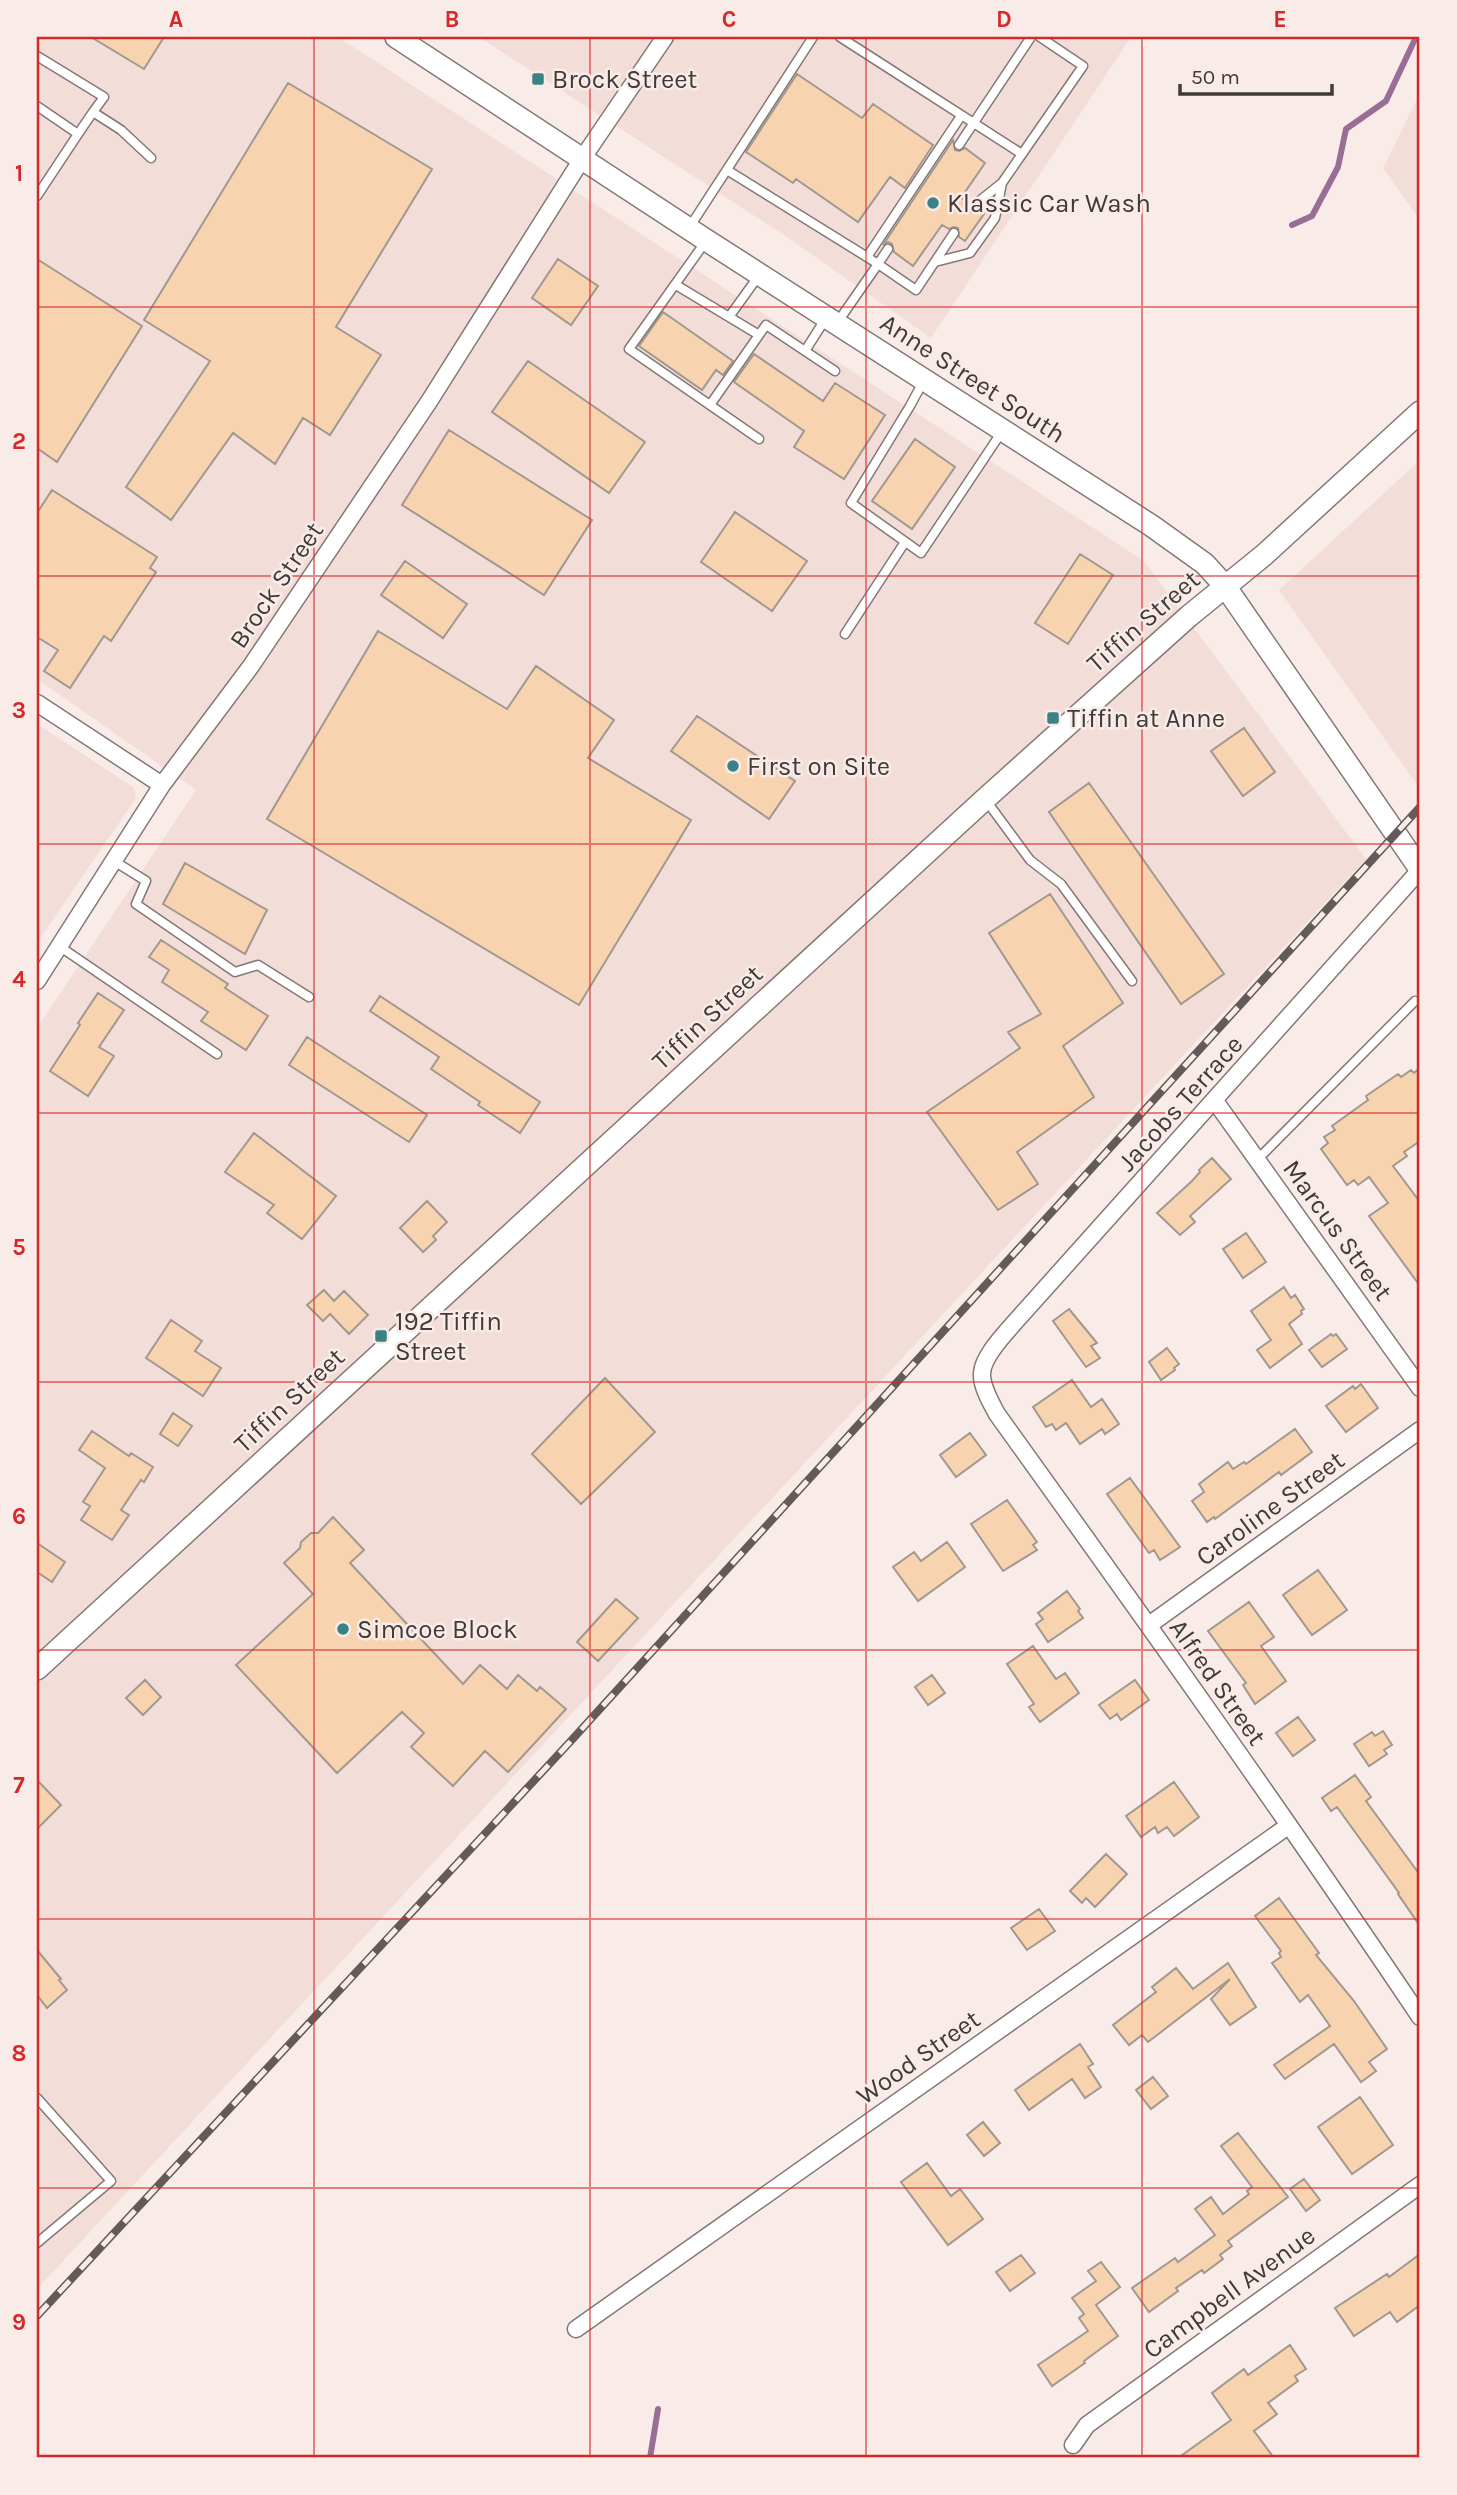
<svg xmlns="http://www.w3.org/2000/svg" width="1457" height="2495" viewBox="0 0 1457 2495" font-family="Karla,sans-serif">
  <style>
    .built { fill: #f3ddd8 }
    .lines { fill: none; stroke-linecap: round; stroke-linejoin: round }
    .stream { stroke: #996e96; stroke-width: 6 }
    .building { fill: #f8d3af; stroke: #a19890; stroke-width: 2 }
    .service-casing { stroke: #847876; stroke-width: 11 }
    .minor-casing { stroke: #847876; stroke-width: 19 }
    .tertiary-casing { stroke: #847876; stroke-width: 24 }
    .service { stroke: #fff; stroke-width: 8 }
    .minor { stroke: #fff; stroke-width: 16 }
    .tertiary { stroke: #fff; stroke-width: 21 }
    .rail-casing { stroke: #625b59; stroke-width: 8 }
    .rail { stroke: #f9ebe8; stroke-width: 5; stroke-dasharray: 16; stroke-linecap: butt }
    .grid { fill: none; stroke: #d62828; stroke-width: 2; stroke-opacity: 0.55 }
    .poi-dot { fill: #3a8283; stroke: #f9ebe8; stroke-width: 2.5 }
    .labels { text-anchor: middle; stroke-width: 5; stroke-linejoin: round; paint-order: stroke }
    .poi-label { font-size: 26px; fill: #403b39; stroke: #f9ebe8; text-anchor: start }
    .street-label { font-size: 26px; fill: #403b39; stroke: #f9ebe8 }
    .neatline { fill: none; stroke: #d62828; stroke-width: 2.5 }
    .grid-label { font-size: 23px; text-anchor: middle; font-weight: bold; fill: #d62828 }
  </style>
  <rect width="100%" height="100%" fill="#f9ebe8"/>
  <!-- built -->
  <path class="built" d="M37,37h301l806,524 222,298 -1329,1430v-1261l159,-238 -159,-111z
    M479,37h652l-200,301 -147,-103z
    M1420,93v127l-37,-52z
    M1420,460v329l-141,-199z
    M37,724l96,63 3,8 -2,6 -97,142z"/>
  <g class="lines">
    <!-- stream -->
    <path class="stream" d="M1292,225l20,-9 26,-49 8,-38 40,-28 30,-64
      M650,2458l8,-49"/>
  </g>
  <!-- building -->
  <path class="building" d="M91,37h73l-20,32z
    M797,74l65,44 11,-14 60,41 -28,43 -15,-11 -32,45 -62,-43 -3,4 -47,-31z
    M288,83l144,86 -96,158 45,28 -51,80 -27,-17 -28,46 -42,-31 -62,87 -45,-33 84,-126 -66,-41z
    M953,140l2,10 4,1 6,-3 20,15 -24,35 7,5 -1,5 3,4 8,-2 6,4 -19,27 -6,-4 -1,-9 -4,-1 -5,2 -7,-4 -29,41 -19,-14 -2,-8 -4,-2 -5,3z
    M37,259l105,67 -85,136 -20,-14z
    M558,259l40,27 -27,39 -39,-27z
    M663,312l70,49 -10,14 -7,-5 -14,20 -63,-44z
    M754,354l69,47 12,-18 50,32 -41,64 -50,-32 10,-16 -70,-49z
    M528,361l117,81 -36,51 -117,-81z
    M449,430l143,90 -48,75 -142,-90z
    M915,439l40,28 -43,62 -40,-28z
    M52,490l105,67 -7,11 6,4 -45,69 -7,-5 -34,52 -26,-17 14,-21 -21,-13v-124z
    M735,512l72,49 -35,50 -71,-49z
    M1080,554l33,21 -45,69 -33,-21z
    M405,561l62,43 -24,34 -62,-43z
    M378,631l129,78 29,-43 78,54 -26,38 103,62 -112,185 -312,-186z
    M697,716l98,65 -26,38 -98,-68z
    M1244,728l31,44 -32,24 -32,-45z
    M1089,783l135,191 -43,30 -132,-192z
    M185,863l82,47 -22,44 -82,-50z
    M1050,894l73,109 -60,43 31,51 -77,55 21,32 -40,26 -71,-98 93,-64 -12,-16 33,-18 -52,-81z
    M161,940l67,44 -3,4 43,28 -22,34 -45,-29 7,-9 -46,-30 7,-12 -20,-13z
    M98,993l26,17 -25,37 15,9 -26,40 -38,-25 30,-46 -2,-2z
    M380,996l160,106 -20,31 -42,-28 2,-3 -49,-33 8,-12 -69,-46z
    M307,1037l120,78 -18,27 -120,-77z
    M1420,1068v73l-16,11 3,4 -14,10 27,36v84l-51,-70 19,-13 -19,-26 -11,8 -4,-5 -7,5 -26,-36 7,-6 -4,-6 11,-7 -3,-4 36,-26 -2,-4 32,-22 3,3 10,-7 3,3z
    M254,1133l82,63 -34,43 -35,-26 7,-8 -49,-33z
    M1212,1158l19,21 -41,37 5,6 -15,13 -23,-22 35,-32 8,-9 -1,-2z
    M427,1201l20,21 -14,14 3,4 -13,12 -23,-24z
    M1246,1233l20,29 -23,16 -20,-29z
    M1284,1287l7,11 4,-3 9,14 -3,2 1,3 -13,10 13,20 -32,24 -13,-18 14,-10 -20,-29z
    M324,1290l10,11 10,-10 24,24 -19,19 -19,-20 -7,7 -16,-16z
    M1069,1309l28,34 -6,3 9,12 -14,9 -33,-46z
    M171,1320l31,21 -7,10 26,17 -18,28 -57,-38z
    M1331,1334l2,2 3,-2 11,15 -25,18 -13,-17z
    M1167,1348l12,16 -5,4 1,2 -14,10 -12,-18z
    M605,1378l50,54 -74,72 -49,-50z
    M1072,1380l19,27 11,-8 17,25 -14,10 -3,-5 -22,15 -14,-21 -10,7 -4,-6 -6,3 -13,-20z
    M1361,1384l17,24 -32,24 -20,-26 27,-20 2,3z
    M173,1413l19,13 -14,20 -18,-12z
    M1295,1429l17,23 -31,23 -2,-3 -64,47 -1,-2 -7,5 -15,-21 12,-9 -5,-8 29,-22 5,7 11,-7 2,2z
    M92,1431l37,25 2,-3 22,14 -9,15 -3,-2 -20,30 8,5 -17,25 -31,-20 9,-14 -7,-4 22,-34 -26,-18z
    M970,1433l16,22 -30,22 -16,-22z
    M1130,1478l50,69 -20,13 -6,-10 -5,3 -42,-59z
    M1007,1500l30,42 -4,3 4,5 -34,21 -32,-47z
    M333,1517l31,33 -14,13 113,121 17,-19 27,24 11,-14 19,16 3,-4 26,22 -58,63 -23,-21 -32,35 -42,-39 13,-14 -22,-21 -65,61 -101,-108 77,-71 -29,-31 16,-15 1,-6 10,-9h7z
    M947,1542l18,25 -47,34 -25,-34 21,-15 7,9z
    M37,1543l28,19 -13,20 -15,-10z
    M1318,1570l29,40 -35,25 -29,-40z
    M1067,1591l13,18 -2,2 5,7 -35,24 -12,-18 7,-5 -5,-6z
    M616,1599l22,19 -40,43 -21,-19z
    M1249,1602l25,35 -13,9 25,35 -31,23 -12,-19 3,-2 -38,-52z
    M1033,1646l23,33 9,-6 14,20 -39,29 -11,-15 5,-3 -27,-40z
    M932,1675l13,18 -17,12 -13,-18z
    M145,1680l16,17 -18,18 -17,-17z
    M1135,1680l14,20 -28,20 -4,-6 -7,5 -11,-14z
    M1298,1717l17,23 -22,16 -17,-23z
    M1383,1731l9,14 -8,5 3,4 -18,12 -15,-22 18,-12 3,4z
    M1355,1775l16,22 -5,4 54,74v51l-22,-32 1,-1 -62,-86 -6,4 -9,-13z
    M37,1780l24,25 -24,24z
    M1174,1782l25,35 -25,19 -7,-9 -9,6 -3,-6 -14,10 -15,-21z
    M1106,1854l21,20 -32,33 -9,-9 -4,5 -12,-12z
    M1279,1898l40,55 -3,2 38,46 33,48 -18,13 7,9 -15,11 -27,-38 -49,35 -11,-14 56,-39 -22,-31 -8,7 -28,-39 9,-6 -2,-4 2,-2 -26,-35z
    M1039,1909l16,22 -28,19 -16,-22z
    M37,1950l24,29 -2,1 8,10 -20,18 -10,-13z
    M1228,1963l28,44 -26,18 -19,-26 19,-20 -82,63 -6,-7 -13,10 -16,-20 43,-33 -4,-5 24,-19 17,21z
    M1080,2044l13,20 -5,3 13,20 -16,11 -13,-19 -43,31 -14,-20z
    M1153,2077l15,19 -17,13 -15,-19z
    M1360,2097l33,48 -41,29 -34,-47z
    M983,2122l17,21 -16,13 -17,-21z
    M1238,2133l50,64 -60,44 4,5 -12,9 3,4 -19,14 -2,-3 -26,18 2,3 -29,21 -17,-24 43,-30 3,4 37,-27 -20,-26 16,-12 12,17 26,-20 -2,-3 5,-4 -31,-41z
    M927,2163l24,33 9,-7 23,30 -35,26 -47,-63z
    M1304,2179l16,21 -14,11 -16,-22z
    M1420,2254v51l-23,17 -7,-10 -36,24 -19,-28 52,-34 2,3z
    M1021,2255l14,18 -25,18 -14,-19z
    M1101,2262l19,25 -24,18 22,31 -34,25 1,2 -33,23 -14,-21 50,-34 -9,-13 5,-4 -12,-16 24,-17 -8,-10z
    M1290,2345l16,24 -11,7 3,5 -30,22 9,11 -23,17 20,27h-96l53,-38 -19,-27 32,-24 4,6z"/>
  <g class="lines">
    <!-- service casing -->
    <g class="service-casing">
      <path id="service" d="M840,37l182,117
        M37,56l67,41 -11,15 28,18 30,28
        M37,106l41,28 15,-22
        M959,145l72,-108
        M727,170l140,87
        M37,196l41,-62
        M973,206l29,-23 81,-117 -43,-29
        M689,228l124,-191
        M706,241l-77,108 130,90
        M888,249l-10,15 38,26 38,-57
        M935,262l35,-9 25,-35 7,-35
        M676,285l83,50
        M729,317l31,-43
        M837,323l41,-59 -11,-7 94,-141
        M805,351l21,-33
        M923,382l-13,24 -59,97 70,50 82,-123
        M710,405l56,-80 69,46
        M845,634l60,-92
        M985,799l45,61 31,24 71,97
        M114,861l32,20 -10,23 99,68 23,-7 51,32
        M59,946l158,108
        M1257,1160l158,-159
        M37,2098l74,83 -74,62"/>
    </g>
    <!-- minor casing -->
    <g class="minor-casing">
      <path id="minor" d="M37,703l125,82
        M1420,870l-405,452c-10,12 -32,34 -33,51 -1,13 9,30 15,41 143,199 286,399 423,603
        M37,981l125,-196 89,-119 179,-266 152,-241 83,-122
        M1215,1101l205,287
        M1149,1625l271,-195
        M576,2329l712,-503
        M1073,2445l14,-20 333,-240"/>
    </g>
    <!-- tertiary casing -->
    <g class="tertiary-casing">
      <path id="tertiary" d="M396,37l310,203 446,286 53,38 20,22 195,283
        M37,1669l948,-870 204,-183 75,-61 156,-143"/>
    </g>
    <!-- service -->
    <use href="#service" class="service"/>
    <!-- minor -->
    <use href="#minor" class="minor"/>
    <!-- tertiary -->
    <use href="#tertiary" class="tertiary"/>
    <!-- rail casing -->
    <g class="rail-casing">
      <path id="rail" d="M37,2316l532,-573 851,-936"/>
    </g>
    <!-- rail -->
    <use href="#rail" class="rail"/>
  </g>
  <!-- grid -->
  <path class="grid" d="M314,37v2421M590,37v2421M866,37v2421M1142,37v2421M37,307h1383M37,576h1383M37,844h1383M37,1113h1383M37,1382h1383M37,1650h1383M37,1919h1383M37,2188h1383"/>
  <!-- markers -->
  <g class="poi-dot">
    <rect x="531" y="72" width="14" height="14" rx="3.5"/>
    <circle cx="933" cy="203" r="7"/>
    <rect x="1046" y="711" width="14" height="14" rx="3.5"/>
    <circle cx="733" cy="766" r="7"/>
    <rect x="374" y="1329" width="14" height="14" rx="3.5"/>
    <circle cx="343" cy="1629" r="7"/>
  </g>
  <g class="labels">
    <!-- poi labels -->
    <g class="poi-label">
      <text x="552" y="88">Brock Street</text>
      <text x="947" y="212">Klassic Car Wash</text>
      <text x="1067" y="727">Tiffin at Anne</text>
      <text x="747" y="775">First on Site</text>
      <text x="395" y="1330">192 Tiffin<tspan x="395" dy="30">Street</tspan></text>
      <text x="357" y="1638">Simcoe Block</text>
    </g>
    <!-- street labels -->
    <g class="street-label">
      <text transform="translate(973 378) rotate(33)" y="9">Anne Street South</text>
      <text transform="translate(276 585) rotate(-56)" y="9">Brock Street</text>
      <text transform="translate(1143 621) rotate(-41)" y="9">Tiffin Street</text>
      <text transform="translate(707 1017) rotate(-43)" y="9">Tiffin Street</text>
      <text transform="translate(1180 1103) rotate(-48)" y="9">Jacobs Terrace</text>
      <text transform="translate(1338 1230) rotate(54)" y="9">Marcus Street</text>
      <text transform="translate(289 1400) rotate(-43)" y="9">Tiffin Street</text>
      <text transform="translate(1270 1508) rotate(-36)" y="9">Caroline Street</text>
      <text transform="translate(1218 1682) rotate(55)" y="9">Alfred Street</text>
      <text transform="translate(918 2057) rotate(-35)" y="9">Wood Street</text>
      <text transform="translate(1229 2292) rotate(-36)" y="9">Campbell Avenue</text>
    </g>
  </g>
  <!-- border -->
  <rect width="1457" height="2495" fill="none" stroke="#f9ebe8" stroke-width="77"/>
  <!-- scale -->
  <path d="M1180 84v10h152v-10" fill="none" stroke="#403b39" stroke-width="3.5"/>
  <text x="1191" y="84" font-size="21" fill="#403b39" stroke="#f9ebe8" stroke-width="5" paint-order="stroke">50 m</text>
  <rect x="38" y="38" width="1380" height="2418" class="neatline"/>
  <g class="grid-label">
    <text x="176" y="27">A</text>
    <text x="452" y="27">B</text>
    <text x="729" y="27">C</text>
    <text x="1004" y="27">D</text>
    <text x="1280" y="27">E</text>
    <text x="19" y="181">1</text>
    <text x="19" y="449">2</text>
    <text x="19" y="718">3</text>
    <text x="19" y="987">4</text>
    <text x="19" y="1255">5</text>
    <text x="19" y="1524">6</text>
    <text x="19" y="1793">7</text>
    <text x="19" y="2061">8</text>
    <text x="19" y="2330">9</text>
  </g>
</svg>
